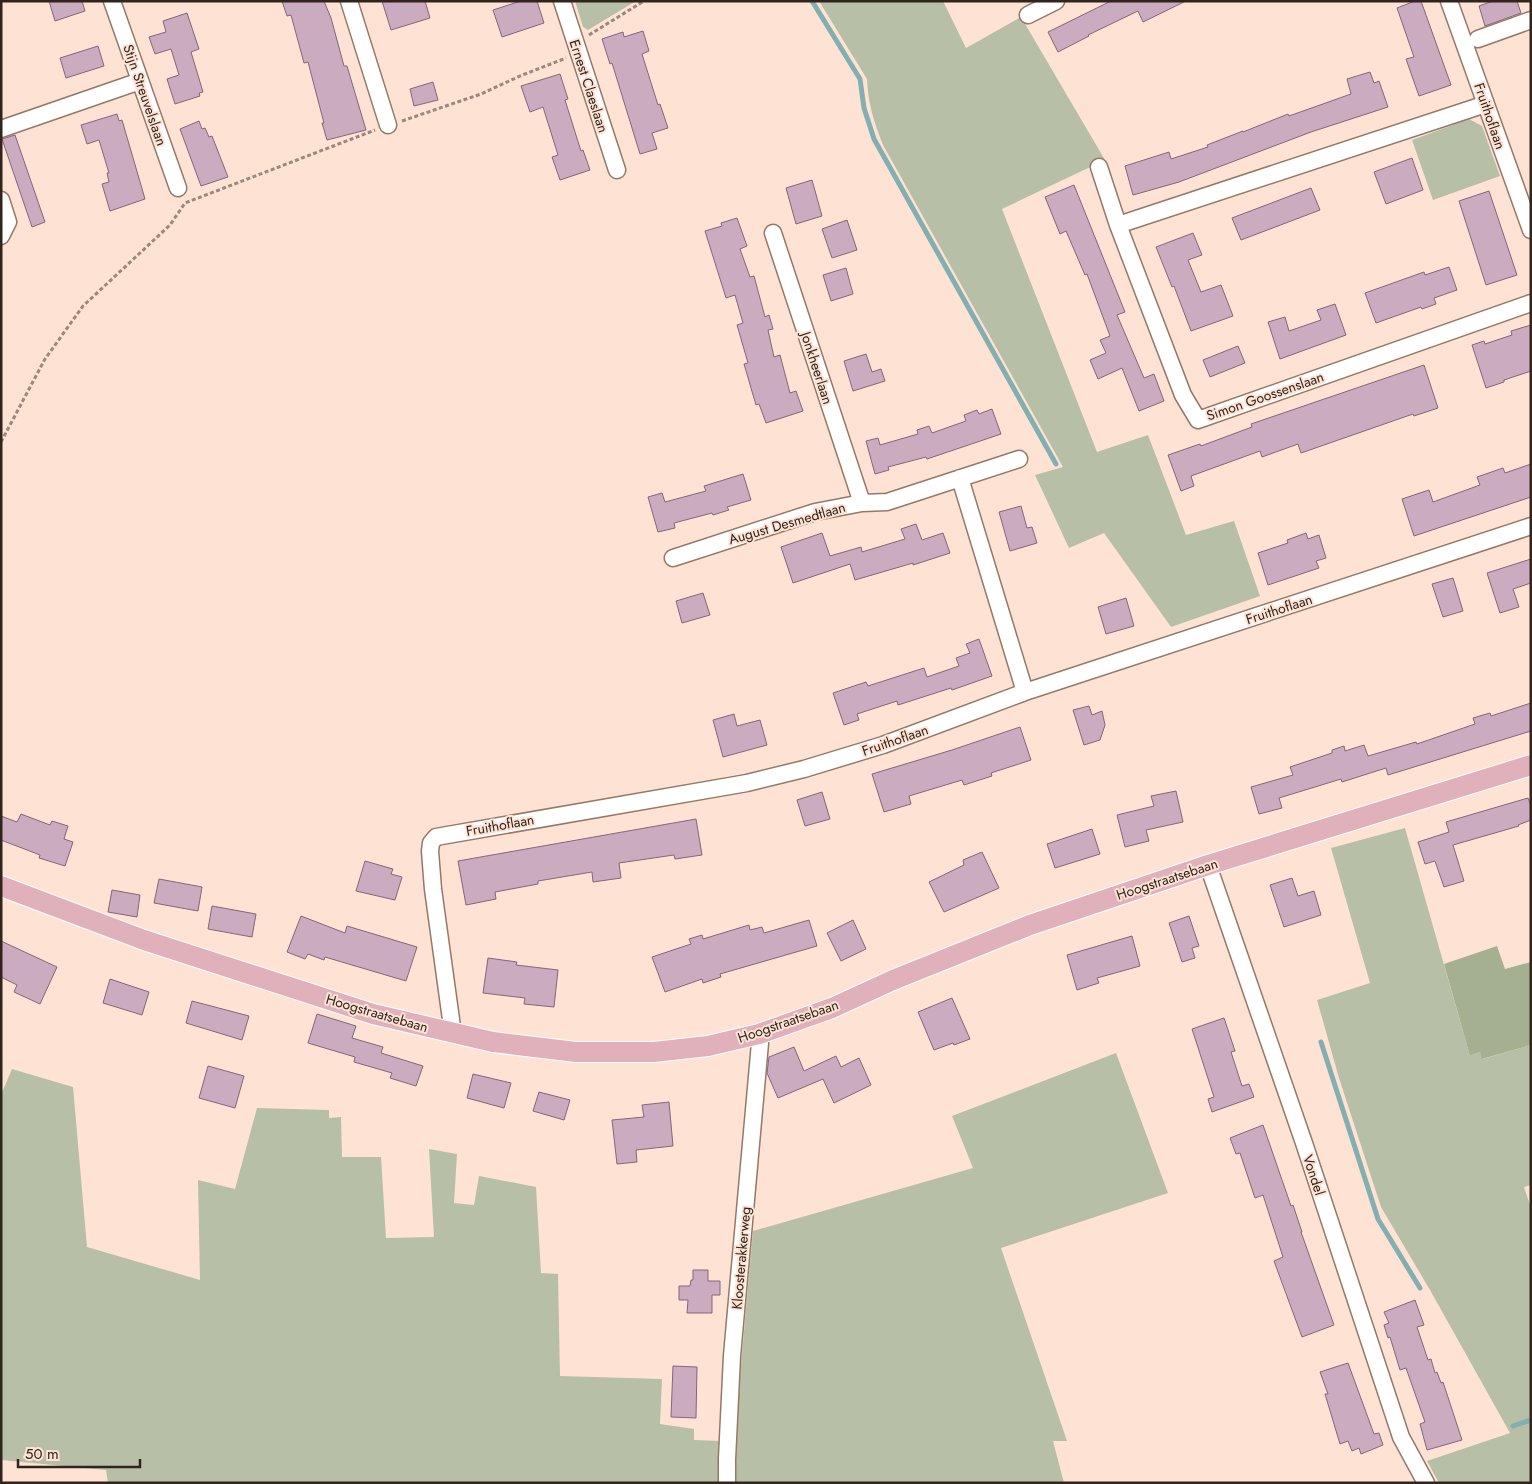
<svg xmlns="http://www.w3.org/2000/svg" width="1532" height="1484" viewBox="0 0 1532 1484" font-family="Jost,sans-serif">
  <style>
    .green { fill: #b7bfa7 }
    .forest { fill: #a5b090 }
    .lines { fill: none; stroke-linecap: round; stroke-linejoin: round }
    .stream { stroke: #83afb0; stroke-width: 5 }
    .building { fill: #caabc0; stroke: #836679 }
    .minor-casing { stroke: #967867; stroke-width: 19 }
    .major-casing { stroke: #fff; stroke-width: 22 }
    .path { stroke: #9b877c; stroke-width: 3; stroke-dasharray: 4 2.5; stroke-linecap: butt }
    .minor { stroke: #fff; stroke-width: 16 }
    .major { stroke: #e0b0bb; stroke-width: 20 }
    .labels { text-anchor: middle; stroke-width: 4; stroke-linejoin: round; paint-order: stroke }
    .street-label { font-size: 14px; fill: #30241d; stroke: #fee3d4 }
  </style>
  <rect width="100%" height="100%" fill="#fee3d4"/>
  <!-- green -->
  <path class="green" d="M575,1h61l-48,29 -5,-3z
    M819,1h124l23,47 55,-31 84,143 -103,49 95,243 51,-17 38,100 48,-14 26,75 -89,31 -67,-94 -35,15 -34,-73 28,-8 -180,-322c-9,-23 -15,-41 -16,-66z
    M1469,119l13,7 18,50 -67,24 -21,-60z
    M1405,828l65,228 10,-4 3,7 48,-14v140l-7,2 7,21v275h-92l-12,-22 83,-28 -80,-143 -49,-83 -42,-129 -22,-78 53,-17 -39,-135z
    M1116,1053l52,140 -167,55 66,193h-14l11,42h-329l2,-73 16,-179 220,-63 -21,-52z
    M12,1069l61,18 14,160 113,33 -2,-100 37,9 22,-81 72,2v8l12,-1 1,40h39l5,81 48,-1 -5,-88 28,5 -3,49 20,2 5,-29 57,11 5,86 17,1 2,102 102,3 -2,45 34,5v11l27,1 -2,42h-611l-2,-13 -105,-10v-365z"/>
  <!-- forest -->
  <path class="forest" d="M1497,946l8,23 26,-7v83l-49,14 -2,-7 -10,4 -26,-92z"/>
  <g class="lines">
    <!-- stream -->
    <path class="stream" d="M812,1l48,78 4,29 10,31 182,325
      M1321,1042l57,177 42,69
      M1513,1426l18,-6"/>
  </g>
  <!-- building -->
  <path class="building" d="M49,1h33l3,10 -30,10z
    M282,1h42l7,17 13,48h3l19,64 -39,10 -5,-17h2l-16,-61 -4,1 -13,-48 -4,1z
    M382,1h43l5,17 -39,12z
    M521,1h16l7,22 -42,14 -9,-27z
    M1111,1h75l-43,21 -5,-11 -50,24 1,1 -31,16 -10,-20z
    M1415,1h6l30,84 -32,11 -13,-37 8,-2 -17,-49z
    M1493,1h24l4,12 -36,13 -6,-20z
    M187,13l12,36 -8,3 12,40 -4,1 1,3 -25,8 -8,-25 12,-4 -8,-26 -16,5 -6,-17 17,-5 -3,-11z
    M643,31l6,20 -7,3 16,51 2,-1 8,24 -16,5 5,16 -17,5 -28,-91 -2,1 -8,-25 21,-7 1,5z
    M98,46l6,20 -38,12 -6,-20z
    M1370,72l4,11 5,-2 9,26 -77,25 -132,50 -46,13 -8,-29 44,-14 2,7 37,-12 -1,-2 36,-14v1l45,-18 1,2 62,-22 -4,-15z
    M560,74l8,25 -3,1 16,51 2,-1 7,20 -30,10 -8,-23 6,-2 -15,-48 -13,5 -9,-26z
    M433,82l5,18 -24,6 -4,-17z
    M117,114l2,7 3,-1 23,79 -35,12 -8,-27 7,-2 -2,-9h2l-10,-33 -12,4 -6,-19z
    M199,121l3,8 3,-1 4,9 3,-1 16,41 -27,9 -21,-57z
    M15,135l30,87 -13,5 -30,-88z
    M1412,158l11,32 -37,14 -12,-32z
    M812,180l10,36 -26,8 -10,-36z
    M1074,185l51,127 -8,3 27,63 10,-4 10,27 -25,10 -17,-43 -24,11 -8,-19 16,-7 -6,-13 10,-4 -23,-62 -2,1 -19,-44 -6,3 -15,-37z
    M1311,188l9,22 -79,30 -9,-22z
    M1489,191l28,84 -31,10 -27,-84z
    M737,218l10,28 -7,3 10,28 4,-1 11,41 4,-2 4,14 -5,1 6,27 6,-2 10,38 6,-2 7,20 -37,12 -7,-19 -3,1 -12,-41 4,-1 -11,-38 6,-2 -8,-28 -9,3 -21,-67 17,-5 -1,-3z
    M847,220l10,30 -25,8 -10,-29z
    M1193,233l9,22 -14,5 13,32 20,-7 12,31 -42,15 -17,-45 -2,1 -16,-40z
    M1449,267l8,23 -23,8 2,6 -14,5 -1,-2 -45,16 -11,-30 59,-21 1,3z
    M846,268l7,26 -22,7 -8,-26z
    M1335,304l11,31 -66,24 -12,-37 17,-5 4,14 32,-11 -4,-10z
    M1531,325v46l-27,9v2l-18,6 -14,-43 12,-4 1,3 27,-9 -1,-4z
    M1238,346l7,17 -35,14 -7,-17z
    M866,354l6,18 9,-3 4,12 -32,10 -9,-30z
    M1424,365l14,43 -24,8 -1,-2 -112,39 -3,-9 -36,13 -2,-6 -69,25 3,10 -13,5 -13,-36 32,-11 1,2 51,-19 -1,-3z
    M992,409l9,25 -74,25 -1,-2 -38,10 1,3 -14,4 -9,-33 12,-3 2,7 38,-11 -1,-4 12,-4 3,7 34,-12 -2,-6 13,-5 2,4z
    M1531,464v33l-117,39 -12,-37 27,-9 4,12 47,-17 -3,-8 26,-9 2,5z
    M743,474l8,26 -24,7 2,3 -16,5 -1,-2 -38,10 1,5 -17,4 -10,-35 14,-4 3,9 41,-11 -2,-5z
    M1021,506l6,22 5,-1 5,16 -27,8 -11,-39z
    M916,524l6,16 21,-7 7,20 -37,12v-2l-58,17 -5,-16 -57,19 -12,-36 41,-14 8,23 31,-9 1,5 43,-13 -4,-10z
    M1306,533l2,6 11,-4 7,23 -10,3 3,7 -51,17 -10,-32 30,-10 -1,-3z
    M1531,559v24l-18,6 6,18 -19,6 -13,-40z
    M1453,578l10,33 -20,6 -11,-33z
    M703,593l7,22 -28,8 -6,-22z
    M1126,598l8,28 -28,8 -8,-27z
    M979,639l13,37 -40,14 -1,-2 -53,17 -1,-4 -40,13 2,6 -15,5 -11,-32 33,-11 2,4 56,-18 3,9 32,-11 -3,-8 14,-5 -4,-9z
    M1531,703v28l-143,44 -2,-7 -44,14 -1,-3 -62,19 3,10 -23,6 -8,-27 42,-12 -3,-8 42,-14v-3l12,-4 1,5 19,-6 4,11 48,-14 1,2 58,-20 -2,-6 17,-5 1,3z
    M1089,706l3,9 10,-4 3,14 -5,15 -16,5 -11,-35z
    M734,714l3,12 23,-6 7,25 -44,12 -10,-37z
    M1020,727l11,33 -40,13 1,3 -28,9 -2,-5 -53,16 2,8 -27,8 -12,-38 80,-24z
    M1176,791l7,31 -37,8 3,11 -24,6 -8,-32 37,-9 -3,-10z
    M822,792l8,27 -25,7 -8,-26z
    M1528,798l3,8v14l-13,5 1,1 -66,19 11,36 -20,6 -9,-26 -10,3 -7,-22 31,-10 -3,-10z
    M21,814l29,11 2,-4 16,5 -4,13 9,3 -8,24 -26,-8 1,-3 -39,-15v-24l16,6z
    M696,819l6,36 -27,4 -1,-4 -55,8 2,15 -28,4 -1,-10 -54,9v3l-43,8 1,7 -30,6 -8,-44z
    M1092,829l8,25 -45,14 -8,-24z
    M982,852l17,36 -55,24 -15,-30 35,-17 -1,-5z
    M365,861l28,8 -2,5 11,3 -7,23 -39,-9z
    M1292,878l6,18 16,-5 7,24 -37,12 -14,-42z
    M159,879l43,8 -4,24 -44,-8z
    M112,890l28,5 -3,22 -29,-5z
    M212,906l44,8 -4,23 -44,-8z
    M301,916l44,17 2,-7 70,21 -11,34 -81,-24 -1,3 -16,-6 -3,5 -18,-7z
    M1189,916l10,30 -7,2 3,10 -13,4 -13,-39z
    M809,920l8,26 -97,28 1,3 -18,6 -1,-4 -37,13 -13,-35 39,-13 -2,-5 13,-4 1,4 46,-14 1,5 12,-3 2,6z
    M853,920l13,29 -25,12 -14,-28z
    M1132,936l8,30 -43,12 2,5 -22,7 -10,-35z
    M1,941l56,26 -17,37 -26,-12 3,-7 -16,-8z
    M488,958l29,4 -1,3 42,5 -4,37 -30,-3 1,-6 -42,-5z
    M110,979l39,13 -7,23 -39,-12z
    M952,998l18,41 -16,6 -1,-2 -19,7 -16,-38z
    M192,1001l57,15 -7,24 -56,-17z
    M317,1014l39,12 -4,12 31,9 -2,6 42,13 -7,20 -26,-8 2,-5 -38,-11 1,-5 -47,-14z
    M1224,1018l11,33 -4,1 11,34 7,-2 5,13 -42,15 -4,-13 6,-2 -22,-68z
    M794,1047l10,24 32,-15 5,11 18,-9 12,27 -37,18 -11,-24 -45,19 -11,-25 2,-16z
    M208,1066l36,10 -9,32 -36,-10z
    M473,1074l38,9 -7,25 -37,-10z
    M539,1092l31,8 -6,20 -31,-9z
    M669,1102l4,44 -37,4 1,12 -20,2 -5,-44 32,-3 -2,-12z
    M1263,1125l28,81 2,-1 9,27h-1l33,93 -32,12 -28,-76 9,-4 -20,-62 -8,3 -15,-45 -4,1 -6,-16z
    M693,1270h15v11h12v14h-8v18h-25l1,-13h-9v-14h11l1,-6h2z
    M1415,1300l9,25 -7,2 11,33 3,-1 4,14 2,-1 4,11 2,-1 19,58 -35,10 -7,-26 5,-2 -19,-54 -6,2 -10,-33 -2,1 -4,-13 5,-2 -5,-11z
    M1348,1363l26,71 5,-1 4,12 -22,9 -2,-6 -7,3 -4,-10 -8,3 -15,-50h3l-8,-22z
    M673,1366l24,1 -1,51 -25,-1z"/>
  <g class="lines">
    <!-- minor casing -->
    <g class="minor-casing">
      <path id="minor" d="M112,1l66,187
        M349,1l39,124
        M562,1l55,169
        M1449,1l82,229
        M1028,15l28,-14
        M1478,39l53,-19
        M1,129l139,-48
        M1099,167l19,58 65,170 15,25 333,-117
        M1,200l7,22 -7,14
        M1118,225l368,-121
        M773,233l89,270
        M960,478l65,214
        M673,558l142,-46 47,-9 25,-1 132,-43
        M1208,865l96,278 97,294 25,46
        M453,1034l-20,-145 -3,-38 1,-8 5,-6 311,-54 57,-14 79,-24 142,-53 506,-166
        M727,1483v-24l5,-103 28,-313 -1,-9"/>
    </g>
    <!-- major casing -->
    <g class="major-casing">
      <path id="major" d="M1,886l143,54 229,74 120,28 83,10h78l54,-6 51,-12 73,-26 61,-28 137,-55 178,-60 323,-100"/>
    </g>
    <!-- path -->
    <path class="path" d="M589,35l55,-34
      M402,121l79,-27 39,-18 46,-18
      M1,442l44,-83 38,-53 87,-81 15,-22 190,-73"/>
    <!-- minor -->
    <use href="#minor" class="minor"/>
    <!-- major -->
    <use href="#major" class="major"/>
  </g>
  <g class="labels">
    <!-- street labels -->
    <g class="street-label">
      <text transform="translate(589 86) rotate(72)" y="5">Ernest Claeslaan</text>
      <text transform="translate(145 95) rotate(71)" y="5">Stijn Streuvelslaan</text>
      <text transform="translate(1490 116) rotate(71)" y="5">Fruithoflaan</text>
      <text transform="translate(817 368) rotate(72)" y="5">Jonkheerlaan</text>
      <text transform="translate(1265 396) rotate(-19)" y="5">Simon Goossenslaan</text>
      <text transform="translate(787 523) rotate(-16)" y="5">August Desmedtlaan</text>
      <text transform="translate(1279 609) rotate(-18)" y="5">Fruithoflaan</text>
      <text transform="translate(895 740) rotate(-19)" y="5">Fruithoflaan</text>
      <text transform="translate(500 825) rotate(-10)" y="5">Fruithoflaan</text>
      <text transform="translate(1167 879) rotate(-18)" y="5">Hoogstraatsebaan</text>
      <text transform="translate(377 1013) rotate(16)" y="5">Hoogstraatsebaan</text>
      <text transform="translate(788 1021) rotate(-19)" y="5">Hoogstraatsebaan</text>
      <text transform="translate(1314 1175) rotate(72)" y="5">Vondel</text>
      <text transform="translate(741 1258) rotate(-85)" y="5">Kloosterakkerweg</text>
    </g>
  </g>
  <!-- border -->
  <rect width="1532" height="1484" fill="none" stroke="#30241d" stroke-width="5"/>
  <!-- scale -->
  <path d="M18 1459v8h122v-8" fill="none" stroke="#30241d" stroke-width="2.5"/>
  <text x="25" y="1459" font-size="15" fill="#30241d" stroke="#fee3d4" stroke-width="4" paint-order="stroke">50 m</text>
</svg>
